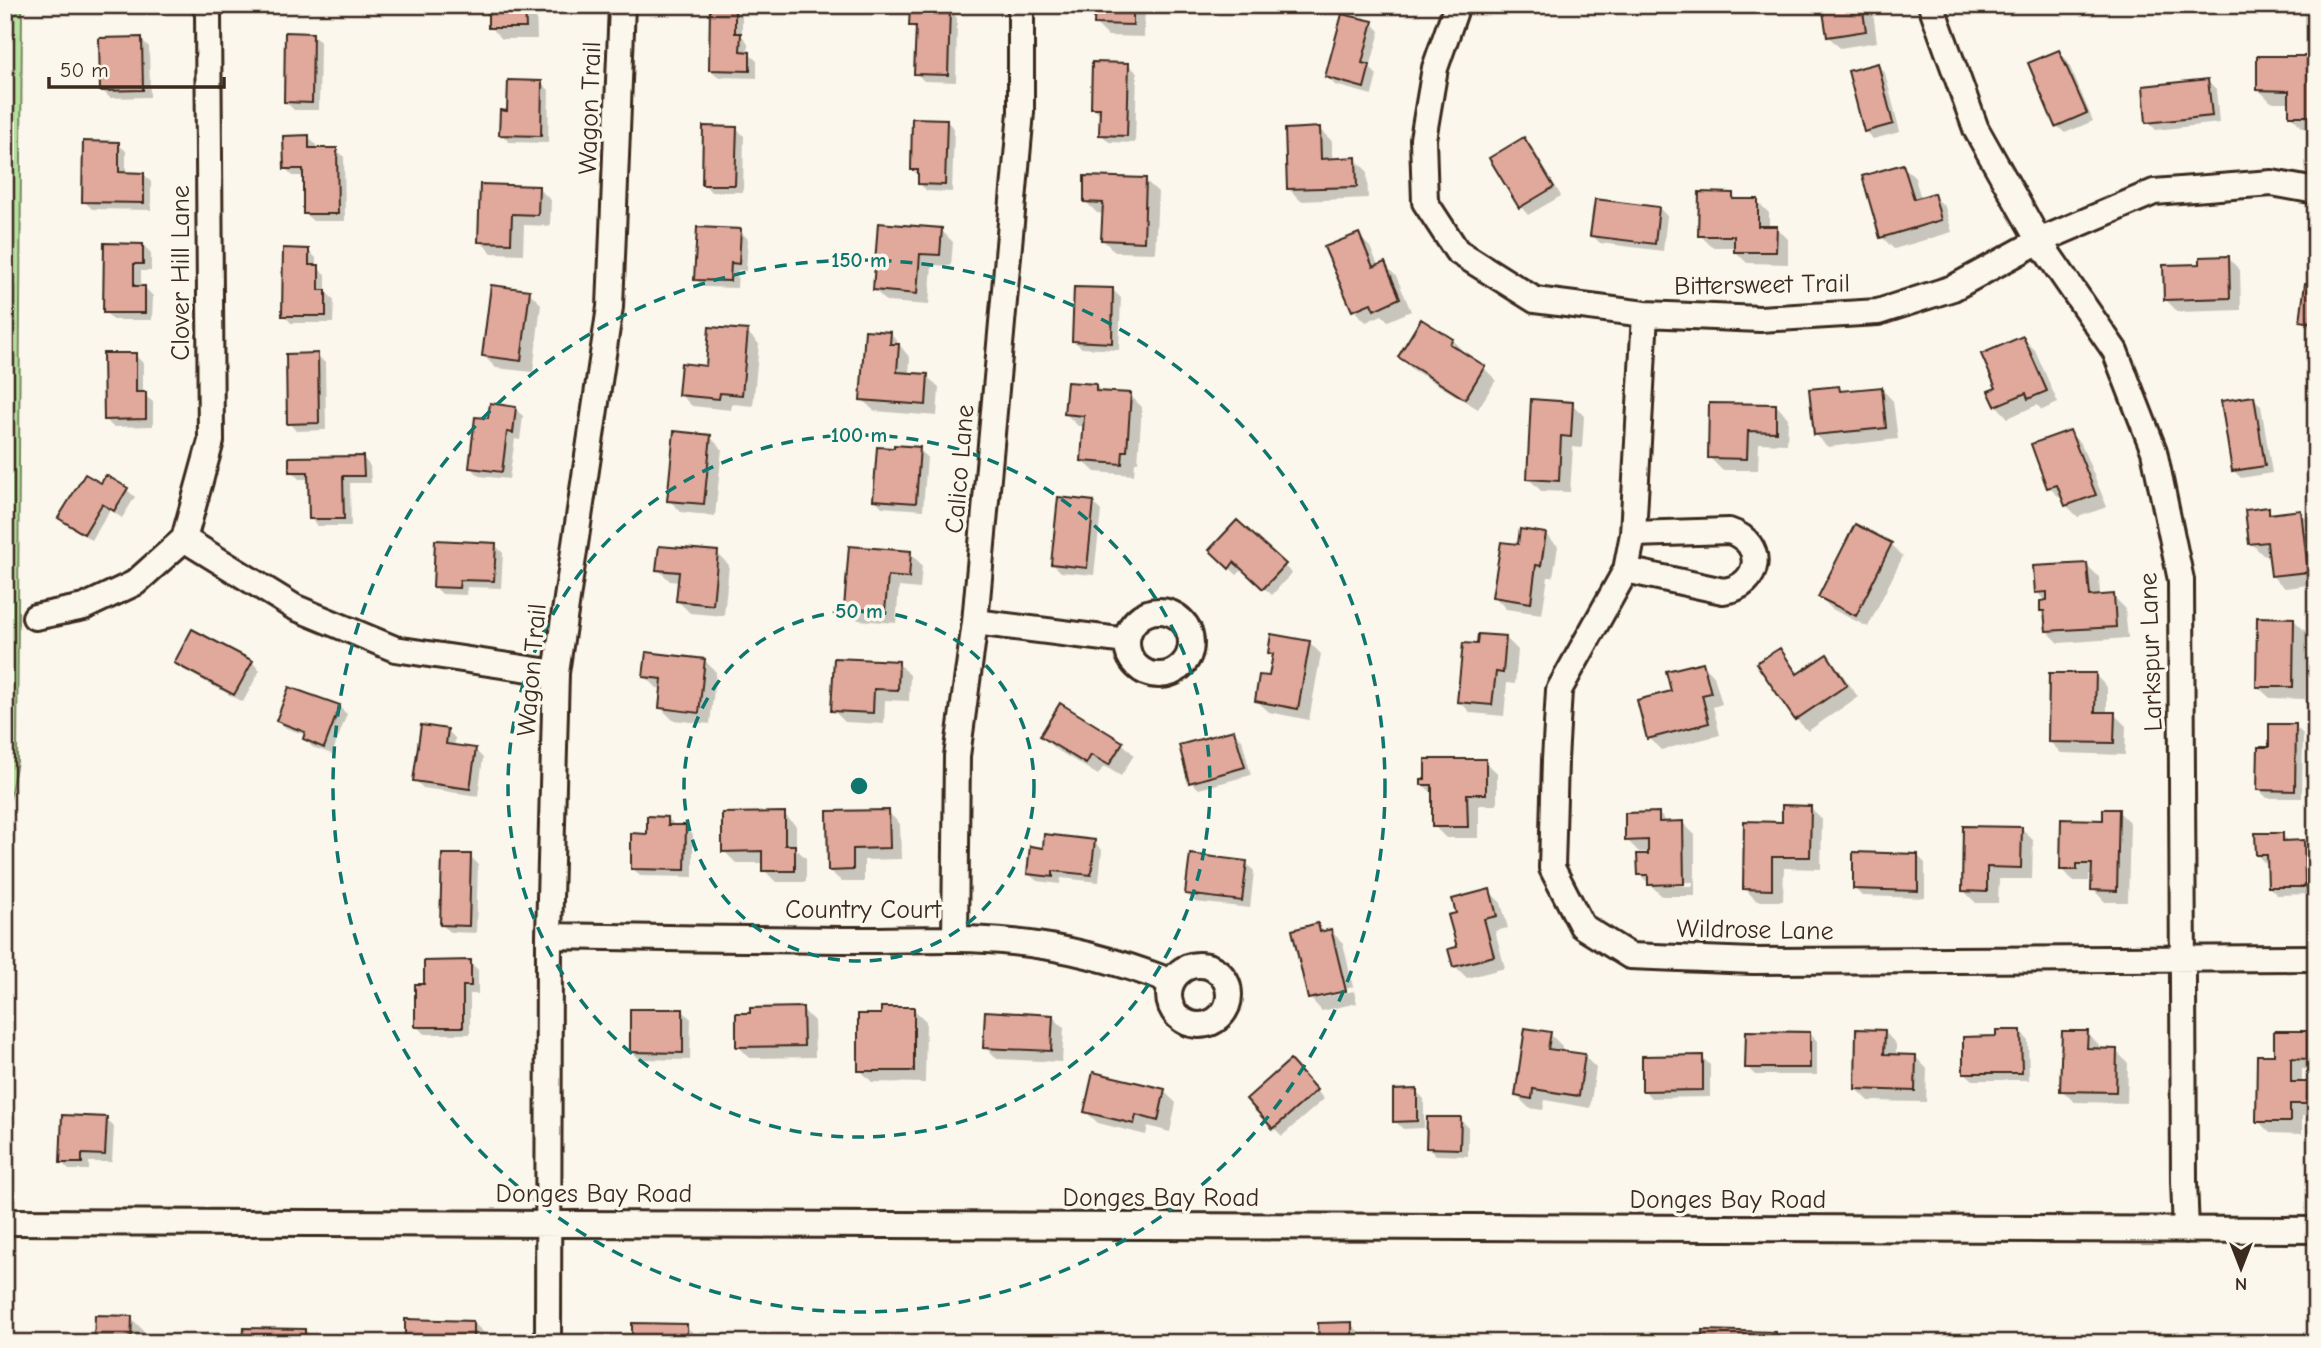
<svg xmlns="http://www.w3.org/2000/svg" width="2321" height="1348" viewBox="0 0 2321 1348" font-family="'Comic Neue',sans-serif">
  <style>
    .green { fill: #b6e2a0; stroke: #78865f; stroke-width: 2 }
    .shadow { fill: #0003; fill-rule: evenodd }
    .lines { fill: none; stroke-linecap: round; stroke-linejoin: round }
    .stream { stroke: #668f91; stroke-width: 7 }
    .building { fill: #e1a89c; stroke: #3b2a1e; stroke-width: 2 }
    .minor-casing { stroke: #3b2a1e; stroke-width: 30 }
    .minor { stroke: #fbf7ec; stroke-width: 24 }
    .ring { fill: none; stroke: #0f766e; stroke-width: 3.5; stroke-dasharray: 12 9 }
    .labels { text-anchor: middle; stroke-width: 7; stroke-linejoin: round; paint-order: stroke }
    .street-label { font-size: 26px; fill: #3b2a1e; stroke: #fbf7ec }
    .centre { fill: #0f766e; stroke: #fbf7ec; stroke-width: 3.5 }
    .ring-label { font-size: 21px; text-anchor: middle; font-weight: bold; fill: #0f766e; stroke: #fbf7ec; stroke-width: 7; stroke-linejoin: round; paint-order: stroke }
  </style>
  <rect width="100%" height="100%" fill="#fbf7ec"/>
  <filter id="ink" filterUnits="userSpaceOnUse"><feTurbulence type="fractalNoise" baseFrequency=".0143" numOctaves="2"/><feDisplacementMap in="SourceGraphic" scale="14" xChannelSelector="R" yChannelSelector="G"/><feConvolveMatrix kernelMatrix="1 2 1 2 8 2 1 2 1" color-interpolation-filters="sRGB"/></filter>
  <g filter="url(#ink)">
    <!-- green -->
    <path class="green" d="M5,5h17l-5,756 -8,42 -4,3z"/>
    <!-- shadow -->
    <path class="shadow" d="M489,5h70v4h-23l1,30h-35l-12,-12z
      M1096,5h49l-1,32 -36,-1 -12,-12z
      M1824,5h48l5,37 -37,6 -12,-12z
      M734,8l8,8v20l6,7v10l9,8v17l-39,-1 -8,-8z
      M950,10l7,8 -1,64 -32,-1 -8,-8 1,-41 -6,-7z
      M1372,23l8,8 -10,37 7,7 -5,20 -37,-10 -8,-8z
      M312,34l8,8 -1,68h-25l-8,-8z
      M141,39l8,8 1,50 -40,1 -8,-8z
      M2059,52l8,8 26,61 -28,12 -8,-7z
      M2316,58v70h-13l-12,-12v-14h-20l-12,-12z
      M1129,65l8,8 -2,70 -26,-1 -8,-8v-19l-8,-8z
      M1877,65l8,8 15,59 -27,7 -7,-8z
      M2208,81l8,8 3,34 -63,7 -8,-8z
      M541,82l8,8 -1,53 -39,-1 -8,-8 7,-22z
      M946,121l8,7 -2,64 -25,-1 -7,-7v-7l-8,-8z
      M736,128l8,8 -1,56h-32l-7,-8z
      M1319,129l13,12v19l23,-1 12,12 1,27 -67,3 -12,-12z
      M308,137l8,8v5l20,-1 8,8 1,64h-32l-8,-7v-38h-12l-8,-8z
      M1524,139l8,8 29,49 -33,19 -7,-8z
      M118,144l8,7v23h18l7,8v28l-59,-1 -8,-8z
      M1903,166l12,12 6,21 12,-4 12,12 7,25 -58,17 -12,-12z
      M1145,180l13,12 -3,61 -40,-1 -12,-12 1,-26 -7,-1 -12,-12z
      M538,188l13,12 -1,26 -26,-1 -1,29 -31,-1 -12,-12z
      M1733,195l6,6h18l12,12v14h7l12,12v25l-41,-1 -12,-12v-4h-23l-12,-12z
      M1659,208l8,8 -4,35 -63,-8 -8,-8z
      M941,230l12,12 -2,24 -19,-1 -3,40 -42,-3 -12,-12z
      M740,231l8,8 -2,32 -8,-1 -1,18 -33,-1 -8,-8z
      M1358,235l12,12 9,20 5,-3 12,12 15,35 -23,10 -6,-6 -16,7 -12,-12 -27,-62z
      M143,245l8,8v18h-10v17h4l8,8 -1,24h-39l-8,-8z
      M308,250l8,8v9l10,8v17l8,8 -1,23h-42l-7,-8z
      M2228,258l12,12 1,40 -63,2 -12,-12 36,-34z
      M2316,286v49l-14,-15z
      M1113,290l8,8 -2,52 -37,-2 -8,-7z
      M529,292l12,12 -8,68 -37,-4 -12,-12z
      M747,332l12,12 -6,62 -21,-2 -1,6 -39,-4 -12,-12z
      M891,334l19,24 -1,16 18,2 12,12 -2,28 -63,-5 -12,-12z
      M2023,338l12,12 23,53 -16,7 -5,-5 -29,13 -12,-13 2,-16z
      M1452,340l12,12 -1,2 21,14 12,12 -18,29 -66,-40 -12,-12z
      M135,355l8,8v31l10,8v24l-40,1 -8,-8z
      M317,355l8,8 1,67 -30,1 -7,-8z
      M1096,386l7,7 27,2 12,12 -4,55h-3l-1,13 -39,-3 -13,-12 3,-34h-7l-12,-12z
      M1838,388l5,4 38,-4 12,13 5,38 -70,8 -13,-12z
      M2254,398l7,8 11,67 -31,5 -8,-8z
      M1572,404l12,12 -2,32 -9,-1 -3,45 -29,-1 -12,-12z
      M1776,405l12,13 -1,26 -28,-1 -1,27h-36l-12,-12z
      M515,409l8,7 -3,24 -5,-1 -6,40 -30,-3 -8,-8 18,-48z
      M2069,432l12,12 26,63 -29,10 -12,-12 -2,-7 -3,1 -12,-12z
      M710,437l12,12 -7,67 -34,-4 -12,-12z
      M919,449l8,8 -4,53 -41,-3 -7,-8z
      M363,458l7,8 1,17h-21l1,43h-33l-8,-8v-39h-11l-8,-8z
      M101,485l26,5 8,7 -13,21 -12,-8 -18,30 -24,-14 -8,-8z
      M1093,503l8,8 -7,64 -33,-3 -8,-8z
      M2268,509l6,6 26,-3 12,12 4,28v32l-31,4 -13,-12 -2,-21h-7l-12,-12z
      M1856,527l35,17 12,12 -35,71 -36,-18 -12,-12z
      M1545,534l13,12 -5,31h-5l-6,37 -36,-5 -12,-13z
      M495,545l8,8 -2,35 -34,-1 -1,8 -24,-1 -8,-8z
      M1211,550l73,16 8,7 -20,22 -29,-26 -6,6z
      M717,553l12,12 -5,51 -34,-3 -12,-12 1,-19 -9,-1 -12,-12z
      M910,553l12,12 -2,24 -21,-2 -3,36 -38,-3 -12,-12z
      M2087,565l12,12 1,20 13,-1 12,12 3,30 -69,5 -12,-12 -1,-17 -4,-4 4,-8 -9,-10z
      M2293,619l13,13 -1,67 -35,-1 -13,-12z
      M1506,638l12,12 -3,34 -8,-1 -3,33 -33,-3 -12,-12 19,-55z
      M1309,642l12,12 -12,66 -40,-8 -13,-12 15,-22 3,-21 -4,-5z
      M1779,650l21,24 26,-18 12,12 20,29 -50,34 -12,-12z
      M704,660l12,12 -6,52 -37,-4 -12,-12 1,-19 -5,-1 -12,-12z
      M252,662l8,8 -17,32 -59,-32 -8,-7z
      M898,663l12,12 -1,26 -24,-1 -1,24 -39,-2 -12,-12z
      M1702,664l12,12 8,28 -9,3 7,28 -59,15 -12,-12 24,-46z
      M2095,675l12,12v27h7l12,12 -1,29 -64,-2 -12,-12z
      M339,707l8,7 -15,40 -20,-7 -7,-8 1,-4 -20,-7 -8,-7z
      M2295,726l8,8 -1,64h-35l-8,-8 11,-41z
      M447,730l8,8 -1,9 21,3 8,8 -5,38 -55,-8 -8,-8z
      M1234,732l8,8 9,35 -52,14 -8,-7z
      M1042,736l80,7 12,12 -13,21 -17,-10 -6,9 -44,-27z
      M1485,761l12,12v32h-18v33h-33l-12,-12v-31l-11,-10z
      M1810,807l12,12 -1,50 -37,-1 -1,33h-26l-12,-12 39,-66z
      M2118,811l12,12 -2,79h-23l-12,-13v-14h-4v6h-16l-12,-12z
      M888,812l12,12 1,35 -37,1v22h-22l-13,-12z
      M784,814l12,12v23l10,9v24h-30l-12,-12v-7h-28l-12,-12z
      M1659,814l9,9h15l12,12v61h-33l-23,-22 13,-19v-3h-13l-12,-12zM1693,882v4h-36l-3,-3z
      M668,818l8,9h10l7,8v42l-53,-1 -7,-8 16,-33z
      M2021,828l12,12 -1,39h-33l-1,24h-22l-12,-12z
      M2282,835l8,7h14l8,8v44l-35,1 -8,-8v-24h-4l-8,-8z
      M1094,842l8,8 -3,32 -38,-4 -1,6 -23,-3 -8,-7 16,-24z
      M470,856l8,8 -2,69 -26,-1 -8,-7z
      M1918,856l7,7v35l-63,-2 -8,-8z
      M1246,863l8,8 -4,37 -55,-6 -8,-8z
      M1489,891l12,12 7,25 -13,3 10,37 -38,10 -12,-12 4,-18 -1,-34z
      M1318,925l7,8 6,-2 12,12 10,44 -37,9v3l38,-8 3,12 -35,8 -12,-13z
      M470,962l8,8v24h-8v40h-45l-8,-7 9,-42z
      M802,1009l12,12 1,36 -65,1 -12,-12z
      M913,1009l13,12 -1,62 -53,-1 -12,-12 23,-54z
      M683,1011l8,8 -1,41 -51,-1 -7,-8z
      M1052,1016l12,12 -2,34 -65,-3 -12,-12z
      M1884,1031l12,13v12h19l12,13 -1,33 -57,-1 -12,-12z
      M2021,1032l7,8 1,40h-56l-8,-7 33,-35z
      M1810,1033l7,8v34h-62l-8,-8z
      M2087,1033l12,12v5l17,1 12,12 -1,40 -53,-1 -12,-12z
      M2307,1033l9,9v28l-14,-1v15h5l9,9v23h-14v18l-32,-1 -12,-12 18,-64z
      M1550,1034l12,12 -1,7 23,3 12,12 -6,40 -45,-8 -2,10 -14,-2 -12,-12z
      M1702,1057l8,8v32l-59,1 -7,-8z
      M1298,1070l26,29 -42,37 -8,-8z
      M5,1077l6,6v45h-6z
      M1164,1091l12,12 -6,29 -22,-6 -2,9 -48,-12 -13,-12z
      M1416,1091l8,8v29l-21,1 -8,-8z
      M106,1119l8,8 -2,35h-23v8h-20l-8,-8z
      M1460,1119l8,8v29l-32,-1 -8,-8z
      M131,1318l12,12v13h-47z
      M473,1322l12,12v9h-78z
      M1351,1324l8,8v11h-39z
      M686,1326l8,8v9h-61z
      M305,1330l12,13h-72z
      M1775,1334l9,9h-80z"/>
    <g class="lines">
      <!-- stream -->
      <path class="stream" d="M2310,1262h6"/>
    </g>
    <!-- building -->
    <path class="building" d="M488,5h37l1,23h-38z
      M1095,5h38v20l-39,-1z
      M1822,5h40l4,26 -39,6z
      M710,6l25,1v26h6l-1,18 10,1v19l-41,-1z
      M910,7l40,1 -2,67 -34,-1 2,-48h-7z
      M1342,14l31,7 -11,42 8,2 -6,23 -39,-11z
      M285,32l28,1 -1,70 -28,-1z
      M142,37l1,53 -43,1 -1,-53z
      M2059,50l28,63 -32,14 -27,-64z
      M2257,56h59v60h-27v-25l-32,-1z
      M1092,62l37,1 -2,73 -28,-1 1,-27h-9z
      M1878,63l15,61 -29,8 -16,-61z
      M2208,79l4,37 -66,7 -3,-37z
      M508,80l34,1 -1,55 -42,-1 1,-25 7,1z
      M912,118l35,1 -2,66 -27,-1v-14h-7z
      M703,126l34,1 -2,58h-33z
      M1320,127l1,32 35,-2 1,30 -70,2 -2,-60z
      M309,135v13h28l1,66h-35v-45h-19l-1,-33z
      M1524,137l30,50 -35,21 -30,-50z
      M83,141l36,1v30l25,1v30l-62,-1z
      M1903,164l11,35 20,-6 7,27 -61,18 -18,-62z
      M1084,176l62,2 -2,64 -43,-2 2,-37 -19,-1z
      M480,184l59,2 -1,29 -26,-1 -1,29 -33,-1z
      M1699,192l34,1v6h25v27h19l-1,26h-42v-16h-36z
      M1595,199l64,8 -4,37 -65,-8z
      M878,223l64,5 -2,27 -20,-1 -3,40 -44,-4z
      M697,227l44,2 -2,35 -8,-1 -1,18 -36,-1z
      M1359,233l14,34 12,-5 15,36 -26,12 -3,-7 -19,8 -28,-64z
      M104,243l39,1v20h-9v22h11v27h-42z
      M283,248l26,1v16h10v25h7v26h-44z
      M2229,256l1,42 -66,2 -1,-35 37,-1v-7z
      M2305,283l11,1v49l-5,-1 1,-9 -12,-2z
      M491,285l39,5 -9,71 -39,-5z
      M1074,287l39,1 -1,55 -40,-2z
      M1421,319l32,20 -3,5 35,22 -20,33 -67,-42z
      M709,327l39,3 -6,65 -22,-2 -1,6 -41,-4 3,-32 25,3z
      M865,330l26,2 -1,12h9l-2,28 31,2 -2,31 -66,-5z
      M2023,336l24,55 -19,8 -2,-6 -31,13 -7,-15 8,-3 -15,-34z
      M103,353h33v39h10v27l-42,1z
      M318,353l1,70 -32,1 -1,-70z
      M1067,382l29,2v7l35,2 -4,58h-4l-1,13 -41,-3 3,-45 -20,-2z
      M1839,386l1,5 42,-4 4,41 -72,7 -5,-46z
      M2254,396l11,70 -33,5 -11,-70z
      M1531,399l42,3 -2,35 -10,-1 -2,45 -32,-2z
      M490,403l26,4 -3,26 -6,-1 -5,40 -33,-4 6,-51 13,1z
      M1709,403l67,1v28l-28,-1 -1,28 -39,-1z
      M2070,430l26,65 -31,11 -8,-21 -10,3 -16,-44z
      M674,431l37,4 -7,69 -37,-3z
      M894,445l26,2 -4,56 -43,-3 4,-53 17,1z
      M363,456l1,20h-21l1,43h-35l-1,-47h-19v-15z
      M85,474l16,9 5,-8 22,13 -14,23 -12,-7 -18,30 -26,-16z
      M1058,497l36,4 -7,67 -36,-4z
      M2269,507v7l32,-4 7,62 -37,4 -4,-34 -18,2 -4,-34z
      M1237,520l49,44 -23,25 -29,-27 -5,7 -20,-19z
      M1855,524l37,19 -36,73 -38,-19z
      M1520,529l26,4 -5,33 -5,-1 -5,38 -39,-6 9,-55 17,2z
      M435,540l61,3 -2,38 -34,-1 -1,8 -26,-1z
      M659,546l59,5 -5,54 -37,-4 3,-29 -23,-2z
      M849,546l62,5 -2,27 -21,-2 -3,36 -41,-4z
      M2087,563l3,33 24,-2 2,33 -70,4 -2,-20h-4v-10l7,-1v-8l-12,1 -2,-27z
      M2257,617l37,1 -1,69h-37z
      M192,629l61,32 -19,34 -60,-32z
      M1271,634l39,7 -12,68 -43,-8 4,-26 10,1 4,-22 -5,-1z
      M1478,634l28,2 -3,37 -7,-1 -4,33 -35,-3 6,-59 14,1z
      M1780,648l17,26 30,-20 20,31 -52,35 -39,-57z
      M646,652l59,7 -6,54 -40,-5 3,-29 -19,-2z
      M834,658l65,3 -1,29 -24,-1 -1,24 -42,-2z
      M1703,662l8,31 -9,2 7,28 -62,16 -10,-39 34,-9 -5,-20z
      M2049,673h47l-1,39h20l-1,31 -66,-1z
      M289,687l51,18 -16,43 -21,-9 2,-7 -29,-11z
      M1060,703l63,39 -14,23 -18,-10 -5,9 -46,-28z
      M2269,724h27l-1,67 -38,-1 1,-43h11z
      M421,725l27,4 -2,15 30,4 -6,41 -57,-8z
      M1234,730l11,37 -56,16 -10,-38z
      M1425,759h61v35h-19l1,33h-36v-42h-11v-6h4z
      M1782,805l29,1 -1,51h-38v33l-29,-1 1,-68 38,1z
      M2103,809h16l-2,82 -26,-1 1,-26h-15v6h-17l1,-51 42,1z
      M889,810l1,38 -37,1v21l-25,1 -1,-60z
      M785,812v33h10v26h-33v-20l-40,1v-39z
      M1659,812v10l24,-1 1,63 -36,1v-10h-10l-1,-21h11v-14l-23,1v-28z
      M647,816l21,1v8h18l-1,45 -54,-1v-36l16,1z
      M1963,826l59,1 -1,41 -34,-1v25l-25,-1z
      M2255,833h28v8l21,-1 1,47h-37l-1,-32h-11z
      M1044,834l51,6 -4,35 -38,-4v6l-26,-3 3,-28 13,2z
      M1853,852l65,2v37l-65,-2z
      M442,854h29l-2,72 -29,-1z
      M1190,854l57,7 -5,40 -57,-7z
      M1490,889l7,27 -13,3 10,37 -41,11 -5,-18 9,-2 -9,-32 8,-2 -4,-14z
      M1318,923l2,9 11,-3 15,62 -38,8 -16,-69z
      M471,960v26h-8v41h-48v-43h9v-23z
      M803,1007l1,39 -68,1v-34h14v-5z
      M881,1007h33v64h-56v-57h23z
      M630,1009h53v44l-53,-1z
      M985,1011l68,4 -2,36 -68,-3z
      M1525,1028l26,4 -3,17 37,5 -6,42 -46,-7 -1,10 -17,-3z
      M1856,1029l29,1 -1,24 32,1 -1,36 -60,-2z
      M1996,1030h25l1,43h-59v-36l33,-1z
      M1746,1031l64,1v36h-65z
      M2062,1031h26l-1,17 30,1 -1,43 -56,-1z
      M2274,1031h33v28l-16,-1v24h17l-1,22h-17v18h-34l1,-67h17z
      M1703,1055v35l-61,1v-35z
      M1290,1060l27,30 -44,39 -27,-30z
      M1093,1072l72,17 -7,32 -22,-6 -2,9 -50,-12z
      M1417,1089v32l-24,1v-32z
      M62,1115l45,2 -2,38 -23,-1v9h-22z
      M1427,1117h34l-1,32 -34,-1z
      M95,1315l37,1 -1,27h-37z
      M405,1319l68,2v22h-68z
      M1352,1322v21h-33l-1,-20z
      M632,1323l55,1v19h-55z
      M244,1328l61,1v14h-62z
      M1703,1330l73,2 -1,11h-73z"/>
    <g class="lines">
      <!-- minor casing -->
      <g class="minor-casing">
        <path id="minor" d="M1457,5l-22,63 -12,71 2,63 32,49 78,49 110,14 115,5 118,-7 75,-24 86,-47 115,-49 118,-9 44,8
          M1931,5l45,124 63,112 76,110 39,100 27,129 3,601 2,49
          M1645,314l-12,220 -7,36 -67,120 -4,70 -3,108 30,58 48,30 123,5 563,-3
          M184,539l27,-98 -3,-429 -4,-7
          M1626,570l97,21c38,-4 44,-48 6,-60l-96,3
          M1127 643a32 32 0 1 1 64 0a32 32 0 1 1-64 0Z
          M35,617l49,-10 51,-24 49,-44 110,68 101,42 161,24
          M975,622l152,19
          M549,936c98,2 195,3 293,4 57,1 114,-4 170,2 55,5 108,20 160,40
          M955,939l2,-183 18,-134 46,-510v-107
          M1169 995a30 30 0 1 1 60 0a30 30 0 1 1-60 0Z
          M5,1222l2311,8
          M548,1343l1,-407 7,-263 54,-366 12,-302"/>
      </g>
      <!-- minor -->
      <use href="#minor" class="minor"/>
    </g>
  </g>
  <!-- distance rings -->
  <g class="ring">
    <circle cx="859" cy="786" r="175"/>
    <circle cx="859" cy="786" r="351"/>
    <circle cx="859" cy="786" r="526"/>
  </g>
  <g class="labels">
    <!-- street labels -->
    <g class="street-label">
      <text transform="translate(589 108) rotate(-88)" y="9">Wagon Trail</text>
      <text transform="translate(180 273) rotate(-90)" y="9">Clover Hill Lane</text>
      <text transform="translate(1762 284) rotate(-1)" y="9">Bittersweet Trail</text>
      <text transform="translate(959 469) rotate(-85)" y="9">Calico Lane</text>
      <text transform="translate(2150 652) rotate(-92)" y="9">Larkspur Lane</text>
      <text transform="translate(531 670) rotate(-85)" y="9">Wagon Trail</text>
      <text x="863" y="918">Country Court</text>
      <text transform="translate(1755 929) rotate(1)" y="9">Wildrose Lane</text>
      <text x="594" y="1202">Donges Bay Road</text>
      <text x="1161" y="1206">Donges Bay Road</text>
      <text x="1728" y="1208">Donges Bay Road</text>
    </g>
  </g>
  <circle cx="859" cy="786" r="10" class="centre"/>
  <g class="ring-label">
    <text x="859" y="267">150 m</text>
    <text x="859" y="442">100 m</text>
    <text x="859" y="618">50 m</text>
  </g>
  <!-- margin -->
  <rect width="2321" height="1348" fill="none" stroke="#fbf7ec" stroke-width="28"/>
  <rect x="14" y="14" width="2293" height="1320" fill="none" stroke="#3b2a1e" stroke-width="2.5" filter="url(#ink)"/>
  <!-- north arrow -->
  <g transform="translate(2241 1268) rotate(180)" stroke="#fbf7ec" stroke-width="5" paint-order="stroke">
  <path d="M0-5L12 26L0 18L-12 26Z" fill="#3b2a1e"/>
  <text y="-10" font-size="19" font-weight="bold" text-anchor="middle" fill="#3b2a1e">N</text>
  </g>
  <!-- scale -->
  <path d="M49 77v10h175v-10" fill="none" stroke="#3b2a1e" stroke-width="3.5"/>
  <text x="60" y="77" font-size="21" fill="#3b2a1e" stroke="#fbf7ec" stroke-width="5" paint-order="stroke">50 m</text>
</svg>
